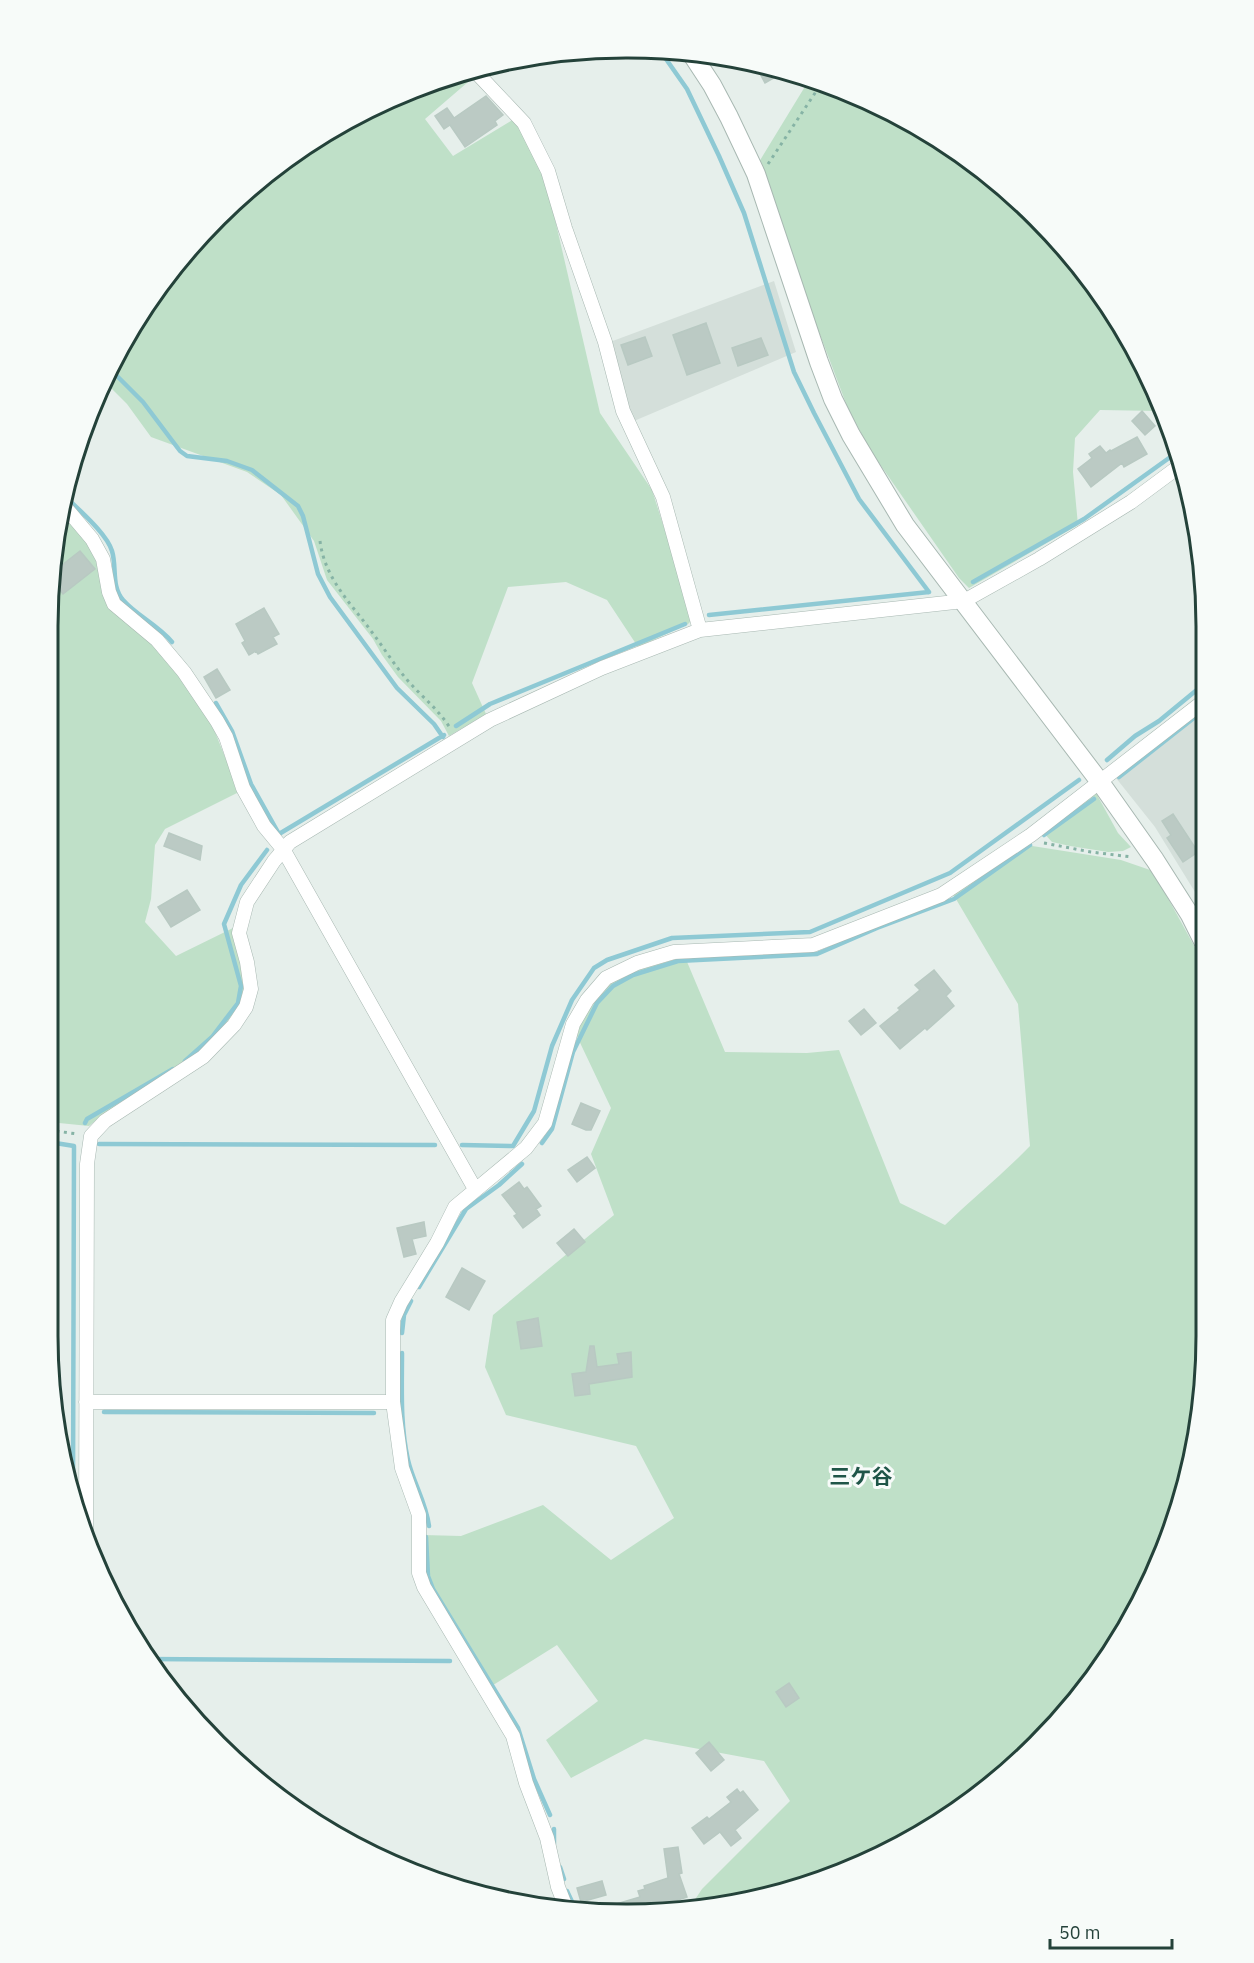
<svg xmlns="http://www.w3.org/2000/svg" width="1254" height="1963" viewBox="0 0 1254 1963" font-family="'IBM Plex Sans','Noto Sans JP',sans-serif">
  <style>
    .built { fill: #d4dfda }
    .green { fill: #bfe0c8 }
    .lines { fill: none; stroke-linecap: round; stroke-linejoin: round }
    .stream { stroke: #8ec9d4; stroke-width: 4.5 }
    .building { fill: #bbcac4; stroke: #b8c9c2; stroke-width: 1.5 }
    .minor-casing { stroke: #a8b8b2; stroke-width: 15 }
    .tertiary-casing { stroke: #a8b8b2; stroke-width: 20 }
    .path { stroke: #86b3a5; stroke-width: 3; stroke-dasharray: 3 4.5; stroke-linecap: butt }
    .minor { stroke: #fff; stroke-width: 14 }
    .tertiary { stroke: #fff; stroke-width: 18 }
    .labels { text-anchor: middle; stroke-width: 6; stroke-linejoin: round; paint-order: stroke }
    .quarter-label { font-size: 21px; font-weight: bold; fill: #1f5548; stroke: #f7fbf9 }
    .rim { fill: none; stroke: #24423a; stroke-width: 3 }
  </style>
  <rect width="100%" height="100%" fill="#e6efeb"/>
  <!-- built -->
  <path class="built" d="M774,281l22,71 -162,69 -7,-14 -17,-65z
    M1204,707l-1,198 -48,-78 -39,-49z"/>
  <!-- green -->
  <path class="green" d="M471,72l4,4 -50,43 28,37 61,-37 20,33 16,46 50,215 52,77 41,129 -5,5 -50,23 -31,-47 -41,-18 -58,5 -36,96 14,31 -37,22 -8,-15 -43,-44 -16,-22 -9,-16 -46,-59 -13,-39 -33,-46 -34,-23 -96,-35 -24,-33 -22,-22 63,-108 78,-83 92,-66 103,-46z
    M809,80l74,28 97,60 83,78 66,92 30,73 -59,-1 -25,28 -2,34 5,53 -109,63 -10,-10 -89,-128 -23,-44 -51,-135 -37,-109z
    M63,514l36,44 5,33 50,53 55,73 30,75 -74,37 -10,16 -4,54 -6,23 31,34 57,-28 12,54 -2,21 -26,33 -30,26 -36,26 -45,24 -17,14 -40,-4 4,-570z
    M1096,793l22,40 13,14 -8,4 -15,1 -38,-6 -18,-4 -10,-11z
    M1026,845l95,15 32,11 50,91 -2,449 -39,146 -76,132 -137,128 -172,78 -87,12 12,-18 88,-88 -26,-40 -119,-22 -74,39 -25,-38 52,-39 -41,-56 -67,42 -61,-97 -4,-16 -2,-39 38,1 82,-31 68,55 63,-42 -38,-72 -130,-31 -21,-48 8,-52 121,-100 -23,-61 20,-46 -37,-78 36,-48 29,-14 46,-11 40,95 82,1 32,-3 61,153 45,22c28,-27 58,-51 85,-79l-12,-142 -65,-110z"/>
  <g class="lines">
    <!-- stream -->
    <path class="stream" d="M659,49l28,40 32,67 25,57 50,159 20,41 45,86 70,93
      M112,371l31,31 37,49 7,5 40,5 25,9 46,36 5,10 15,58 12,23 67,91 37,36 9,13
      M67,498c13,13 40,36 45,53 5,16 -1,35 11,49 14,16 35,25 49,42
      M973,582l111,-63 92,-66
      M709,615l220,-23
      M216,703l16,28 19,53 28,50 165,-99
      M456,726l34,-22 195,-80
      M1107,760l28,-24 24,-15 45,-37
      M1119,777l85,-67
      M1044,835l50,-36
      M185,1061l27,-24 26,-34 3,-17 -17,-62 17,-39 26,-35
      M85,1123l2,-4 86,-50
      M49,1142l25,4 -1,344
      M542,1143l10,-14 21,-77 24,-49 16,-17 20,-11 45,-14 139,-7 60,-26 77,-29 76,-54
      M99,1144l336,1
      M462,1145l51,1 21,-35 18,-65 20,-46 22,-32 13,-8 65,-22 138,-6 140,-59 129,-93
      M419,1287l47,-78 33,-24 23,-21
      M402,1333l2,-18 7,-14
      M402,1353c0,35 -2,72 6,107 5,22 18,42 21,66
      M104,1412l270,1
      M426,1537l2,39 5,13 85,139 16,51 16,36
      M147,1659l303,2
      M554,1829v15
      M560,1867l4,12
      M567,1891l7,15"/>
  </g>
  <!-- building -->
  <path class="building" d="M755,64l22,4 9,3 -21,12z
    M486,96l17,19 -8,6 2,4 -32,22 -15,-22 -6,4 -9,-13 12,-8 7,10z
    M706,323l14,40 -33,12 -14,-40z
    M645,337l7,19 -24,9 -7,-20z
    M761,338l7,17 -30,11 -6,-18z
    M1142,411l13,15 -10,9 -13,-14z
    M1137,437l10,17 -23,13 -2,-4 -31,24 -13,-18 14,-11 -3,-4 11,-8 6,7 4,-3 1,1z
    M80,551l15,18 -32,25 -10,-13v-9z
    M264,608l15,26 -6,3 4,7 -19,10 -2,-3 -7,4 -7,-12 3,-2 -9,-17z
    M217,669l13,21 -14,8 -12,-21z
    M1173,814l25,38 -15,10 -16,-24 4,-3 -9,-14z
    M169,833l33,13 -2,14 -36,-14z
    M187,890l13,20 -29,17 -13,-20z
    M934,970l17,21 -5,5 8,10 -27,24 -2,-2 -25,21 -20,-23 20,-16 -2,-2 22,-18 -5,-5z
    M864,1009l12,14 -15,12 -12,-14z
    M581,1103l19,8 -9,19h-5l-14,-6z
    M587,1157l8,11 -18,14 -9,-12z
    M519,1182l5,7 3,-2 14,19 -5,3 4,6 -17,13 -9,-12 3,-2 -15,-19z
    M424,1222l2,14 -14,3 4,15 -12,3 -7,-29z
    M574,1229l11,13 -17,14 -11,-13z
    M462,1268l23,13 -16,29 -23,-13z
    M538,1318l4,28 -21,3 -4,-27z
    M590,1346h4l3,21 22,-3 -2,-10 14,-2 1,25 -43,7 1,10 -15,2 -3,-22 14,-2z
    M789,1683l10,15 -13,9 -10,-15z
    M709,1742l15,18 -13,11 -15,-18z
    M737,1789l3,4 3,-2 15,19 -23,20 6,8 -10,8 -11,-14 -16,12 -12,-16 15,-11 2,2 22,-17 -4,-5z
    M678,1847l4,26 -3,1 8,23 -24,8v2l-15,5 -21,3 -31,-5 44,-13 -2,-6 7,-2 -1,-3 24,-8 -4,-29z
    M602,1881l4,14 -25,7 -4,-14z"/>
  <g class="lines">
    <!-- minor casing -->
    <g class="minor-casing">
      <path id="minor" d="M475,71l49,52 24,48 17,57 40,114 18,69 40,86 37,133
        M65,507l27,32 11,20 6,33 5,12 43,36 27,32 33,49 9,16 17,51 21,38 19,23 192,340
        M86,1402h307
        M86,1537l1,-373 4,-28 14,-15 98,-64 31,-32 12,-18 5,-18 -4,-27 -8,-29 8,-31 27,-41 16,-19 200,-122 112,-52 98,-38 264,-29 75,-42 92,-57 50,-37
        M565,1905l-7,-18 -11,-49 -21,-55 -13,-47 -89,-149 -5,-14v-58l-17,-47 -9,-66v-82l8,-18 36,-59 18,-36 71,-59 19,-25 28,-99 14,-24 19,-22 31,-15 37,-11 139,-7 128,-50 90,-60 173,-134"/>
    </g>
    <!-- tertiary casing -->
    <g class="tertiary-casing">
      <path id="tertiary" d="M691,53l21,32 17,32 27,57 63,188 14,37 18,36 54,90 195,257 55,78 35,55 13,26"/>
    </g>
    <!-- path -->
    <path class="path" d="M768,164l53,-80
      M320,541c5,39 32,63 54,94 10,13 19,28 30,41 14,18 34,32 46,52
      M1044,843l47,9 41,5
      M49,1130l28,4"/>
    <!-- minor -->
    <use href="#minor" class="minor"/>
    <!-- tertiary -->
    <use href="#tertiary" class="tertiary"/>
  </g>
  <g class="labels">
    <!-- quarter labels -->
    <g class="quarter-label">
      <text x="861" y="1484">三ケ谷</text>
    </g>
  </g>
  <!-- crop -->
  <path d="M0 0H1254V1963H0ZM626 58H628A568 568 0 0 1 1196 626V1336A568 568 0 0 1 628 1904H626A568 568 0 0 1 58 1336V626A568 568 0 0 1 626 58Z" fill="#f7fbf9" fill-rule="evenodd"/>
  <path class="rim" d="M626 58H628A568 568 0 0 1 1196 626V1336A568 568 0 0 1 628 1904H626A568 568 0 0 1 58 1336V626A568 568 0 0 1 626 58Z"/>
  <!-- scale -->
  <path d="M1050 1939v9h122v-9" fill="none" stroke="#24423a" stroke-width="3"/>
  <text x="1059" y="1939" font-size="18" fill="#24423a" stroke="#f7fbf9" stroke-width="4.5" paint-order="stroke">50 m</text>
</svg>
